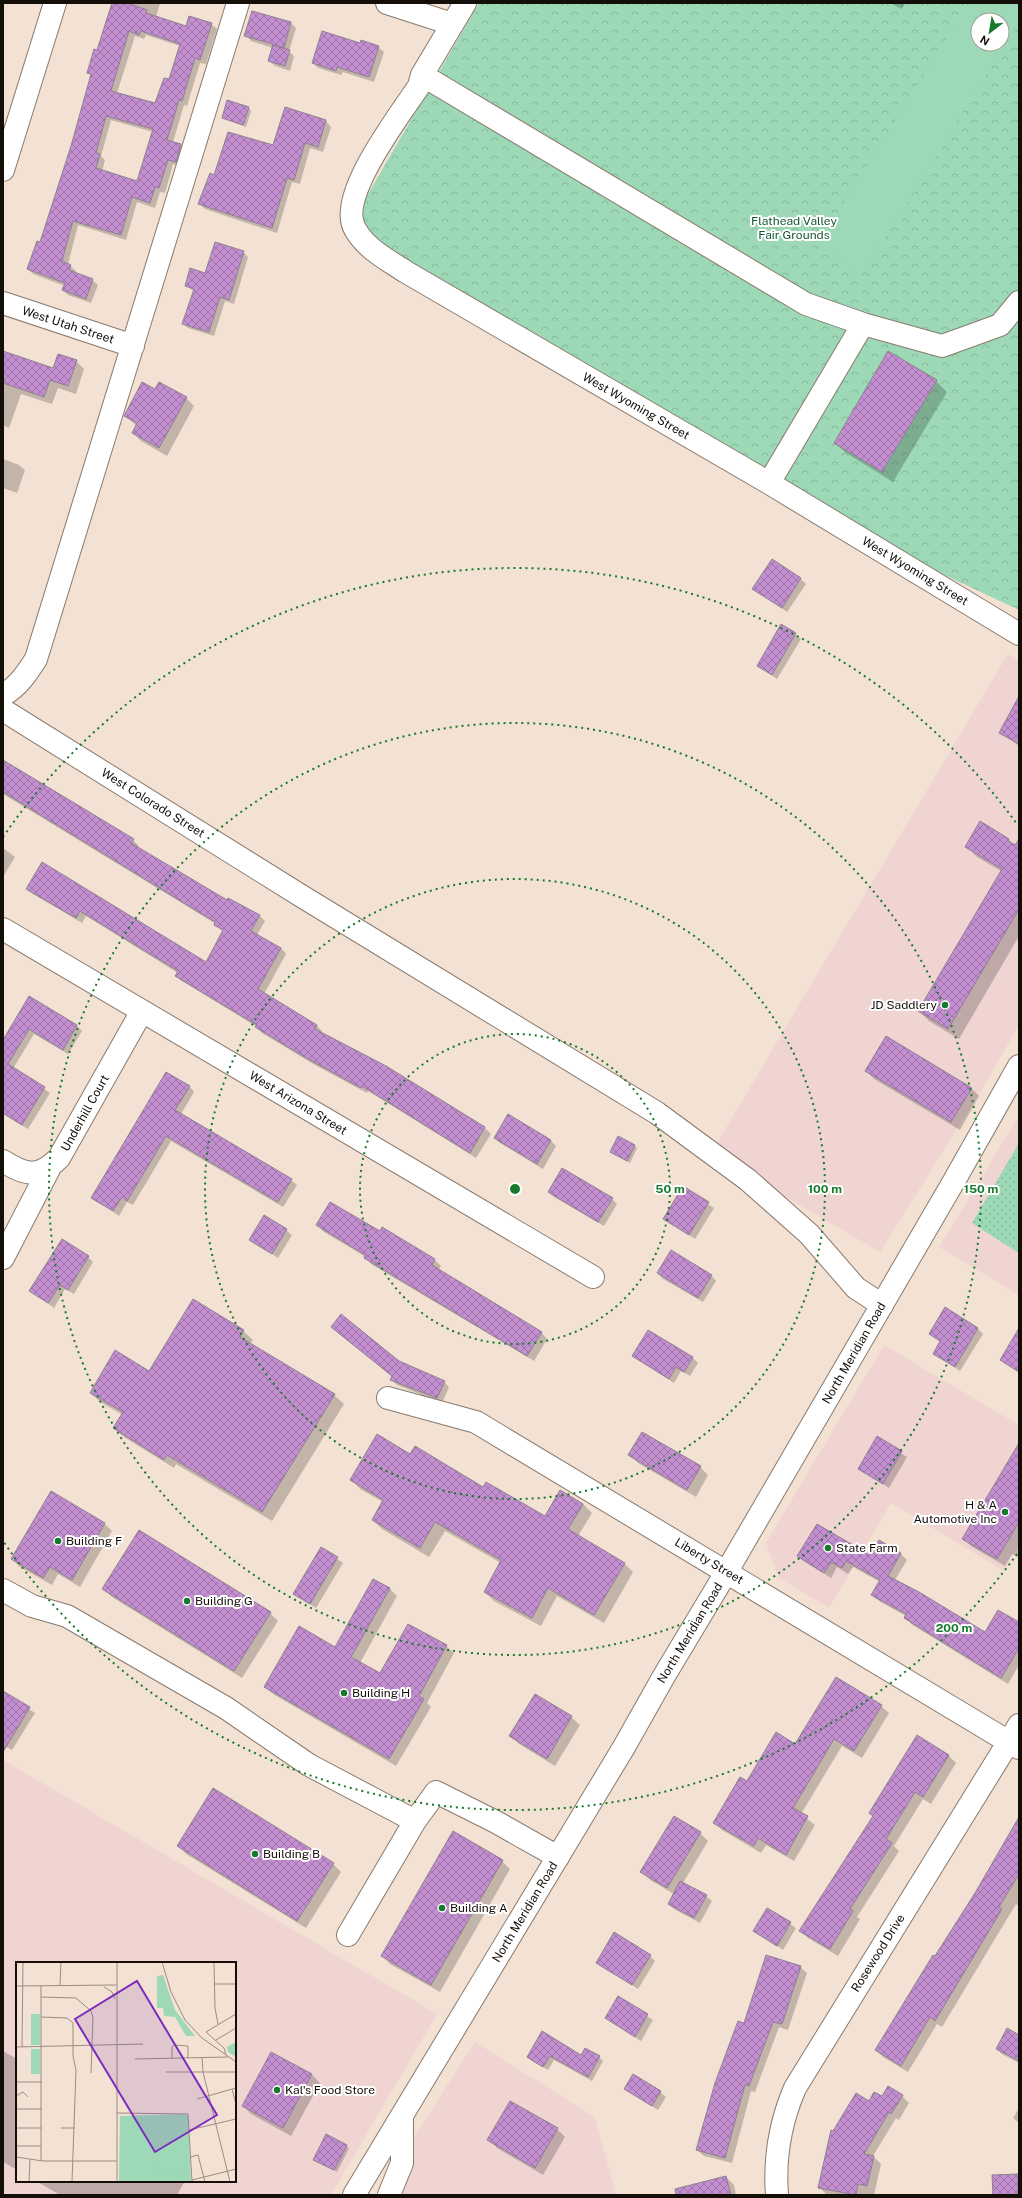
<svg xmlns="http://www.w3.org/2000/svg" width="1022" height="2198" viewBox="0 0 1022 2198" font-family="'Public Sans',sans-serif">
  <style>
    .commercial { fill: #efd4d2; fill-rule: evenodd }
    .grass { fill: url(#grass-dots) }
    .forest { fill: url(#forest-crowns); fill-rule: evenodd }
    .pitch { fill: #9dd9b6; fill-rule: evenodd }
    .shadow { fill: #0003; fill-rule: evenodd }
    .building { fill: url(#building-cross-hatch); stroke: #8d8090; fill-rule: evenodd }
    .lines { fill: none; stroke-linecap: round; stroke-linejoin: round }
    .minor-casing { stroke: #897a6d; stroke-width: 24 }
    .major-casing { stroke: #897a6d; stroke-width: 24 }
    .minor { stroke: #fff; stroke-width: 22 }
    .major { stroke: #fff; stroke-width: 22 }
    .ring { fill: none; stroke: #157a2c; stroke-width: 2; stroke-dasharray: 2 4 }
    .poi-dot { fill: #157a2c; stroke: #fff; stroke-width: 1.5 }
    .labels { text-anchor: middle; stroke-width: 4; stroke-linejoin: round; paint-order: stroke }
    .park-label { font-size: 12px; fill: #145637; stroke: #fff }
    .street-label { font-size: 12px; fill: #140e09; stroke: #fff }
    .poi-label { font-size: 12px; fill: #140e09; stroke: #fff; text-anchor: start }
    .inset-road { fill: none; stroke: #9a8d82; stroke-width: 1 }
    .view { fill: #7b2cbf; fill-opacity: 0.15; stroke: #7b2cbf; stroke-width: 2 }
    .inset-edge { fill: none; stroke: #140e09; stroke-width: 2 }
    .centre { fill: #157a2c; stroke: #fff; stroke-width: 2 }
    .ring-label { font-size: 12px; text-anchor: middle; font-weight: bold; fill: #157a2c; stroke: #fff; stroke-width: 4; stroke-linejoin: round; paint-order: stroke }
  </style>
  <defs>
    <pattern id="grass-dots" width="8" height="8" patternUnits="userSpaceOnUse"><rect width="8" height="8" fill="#9dd9b6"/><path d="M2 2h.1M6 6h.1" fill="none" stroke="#86b99b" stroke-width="1.8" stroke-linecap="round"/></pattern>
    <pattern id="forest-crowns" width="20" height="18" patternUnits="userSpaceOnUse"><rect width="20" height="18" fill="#9dd9b6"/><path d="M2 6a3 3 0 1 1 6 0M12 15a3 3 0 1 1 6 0" fill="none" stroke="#86b99b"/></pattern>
    <pattern id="building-cross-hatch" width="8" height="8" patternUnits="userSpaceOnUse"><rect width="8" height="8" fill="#c48fd1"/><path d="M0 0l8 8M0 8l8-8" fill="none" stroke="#9e73a8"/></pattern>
  </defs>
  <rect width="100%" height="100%" fill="#f3e1d3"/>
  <!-- commercial -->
  <path class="commercial" d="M1008,654l11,7v364l-38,66 -101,161 -169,-99z
    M1019,1116v179l-80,-48z
    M884,1345l135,80v120l-15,26 -113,-68 -62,105 -50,-30 -13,-35z
    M3,1760l434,254 -106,181h-328zM17,1963h218v218h-218z
    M475,2042l120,75 21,78h-239z"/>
  <!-- grass -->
  <path class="grass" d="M1019,1143v108l-2,1 -45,-29z"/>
  <!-- forest -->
  <path class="forest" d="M479,3h540v607l-98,-46 -536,-316c-18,-15 -24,-17 -24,-42zM978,20h24v24h-24z"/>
  <!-- pitch -->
  <path class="pitch" d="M969,3h50v19l-156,251 -45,-29zM978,20h24v24h-24z"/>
  <!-- shadow -->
  <path class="shadow" d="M112,3h48l-4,14 30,10 25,-3 6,5 -11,35 -6,-1 -13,43 -3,-1 -11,37 8,3 5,5 -5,17 -8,-3 -8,29 -5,-1 -5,16 -18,-6 -11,38 -48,-15 -10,39 8,7 -1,2 17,7 6,5 -7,18 -23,-8 -5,-5 2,-4 -32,-12 -5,-5 12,-26 32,-97 19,-70 -3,-4 9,-21zM146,35l34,11 -10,35 -14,24 -39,-12 18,-57 9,3zM111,120l42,12 -16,51 -35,-12 3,-11 -4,-4z
    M890,3h15l-3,6z
    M291,23l5,5 -7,23 5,5 -4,15 -15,-5 -6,-5 4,-13 -22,-7 -5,-6z
    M360,44l18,3 6,5 -10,30 -31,-10 -2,3 -23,-7 -5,-5z
    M249,108l2,3 -5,16 -23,-9z
    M285,108l41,13 5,6 -8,25 -13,-4 -10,36 -8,-2 -15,51 -72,-24 -6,-6 15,-27 59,-30z
    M243,252l5,5 -14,47 -9,-3 -11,35 -26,-8 -5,-5 11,-32 -8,-5z
    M3,352l51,17 22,-8 8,8 -8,25 -18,-6 -6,16 -31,-10 -12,34 -6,-3z
    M936,381l11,11 -54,90 -47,-29 -11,-10z
    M186,398l8,8 -27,50 -26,-15 -8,-8 4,-7 -12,-10z
    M3,459l16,6 6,5 -8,23 -14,-5z
    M800,578l6,6 -19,28 -33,-23z
    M782,625l19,14 -24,40 -19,-14z
    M1019,698v48l-19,-14z
    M3,761l130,79 6,6 -2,2 91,53 31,15 -11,18 1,1 11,-19 5,5 -8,14 24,13 5,6 -22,40 53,32 5,5 -1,2 64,34 100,61 6,6 -15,24 -108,-67 -1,2 -52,-28 -53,-32 -5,-6 -75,-46 -6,-5 2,-3 -92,-57 -4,7 -49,-29 -6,-5 179,74 17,-31 -7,-8 -213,-130z
    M1008,839l11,10v87l-60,103 -30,-18 -10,-10 82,-140 -24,-14 -11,-11z
    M3,848l12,9 -12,20z
    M30,998l47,28 5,5 -14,23 -34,-20 -26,43 -5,-3v-32z
    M866,1071l105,17 8,8 -19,34 -86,-51z
    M21,1073l29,20 -22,36 -25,-15v-10z
    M189,1086l5,6 -13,22 110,66 6,5 -14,22 -112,-66 -38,64 -6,-3 -8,14 -27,-19z
    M509,1116l42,25 5,5 -13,23 -43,-26 -5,-5z
    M635,1146l2,2 -7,15 -19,-11z
    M683,1188l31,20 -19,31 -30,-20z
    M549,1191l63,8 5,5 -13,22 -50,-29z
    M317,1225l63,8 2,-4 53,31 6,6 -3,5 103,61 6,7 -13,22 -163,-97 -5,-7 -42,-25z
    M286,1230l6,5 -14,23 -27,-18z
    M88,1257l5,5 -19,32 -9,-5 -11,19 -23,-17z
    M658,1273l53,2 5,6 -13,21 -40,-23z
    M194,1300l49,31 10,9 -3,4 84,51 10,9 -72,117 -96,-57 -2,4 -50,-31 -10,-9 9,-13 -23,-13 -9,-9 58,-21z
    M977,1328l6,6 -23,37 -26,-18 7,-11 -11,-8z
    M648,1331l45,27 5,5 -8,13 -9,-5 -7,12 -41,-27z
    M1019,1337v36l-18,-13z
    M398,1362l46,20 5,5 -7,16 -45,-18 -5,-5z
    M878,1438l29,19 -18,31 -30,-20z
    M630,1455l70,12 8,8 -12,22 -58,-34z
    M411,1456l135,62 37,-14 9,9 -14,23 46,27 9,9 -29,51 -47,-27 -16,30 -47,-25 -9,-9 16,-29 -56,-32 -16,26 -47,-28 -9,-9 10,-18 -23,-13 -9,-10z
    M1019,1456v102l-7,-4 -7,12 -34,-20 -7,-7z
    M104,1523l8,8 -32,56 -22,-13 -6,11 -32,-18 -8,-8z
    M879,1541l22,13 6,6 -12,20 91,53 33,-10v42l-11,19 -97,-60 -5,-8 -27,-15 -7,-6 8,-13 -27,-15 -5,7 -11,-7 -6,11 -26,-16 -7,-6 72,1z
    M322,1549l21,14 -27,45 -21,-14z
    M374,1580l16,9 7,7 -37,67 21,12 65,-29 8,7 -27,50 4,4 -35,59 -123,-72 -8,-7 70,-39z
    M104,1589l166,24 8,8 -36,57 -130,-81z
    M3,1692l32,21 -23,37 -9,-5z
    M535,1695l36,22 9,8 -25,41 -36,-22 -8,-8z
    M881,1706l8,7 -27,45 -20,-12 -41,68 14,11 -21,36 -28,-16 -5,8 -39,-23 -7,-7 32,-41 49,-37z
    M917,1736l32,20 7,7 -25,41 -8,-5 -29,47 5,5 -42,66 3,2 -22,37 -30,-18 -7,-7 73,-115z
    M1019,1819v87l-3,-2 -74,123 -5,-3 -29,48 -25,-15 -7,-7 99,-157z
    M700,1833l8,8 -25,42 23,13 6,5 -12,22 -26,-14 -5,-5 5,-10 -24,-14 -8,-8z
    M178,1845l155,19 8,8 -35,56 -120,-74z
    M502,1861l8,8 -70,123 -50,-28 -8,-9z
    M768,1909l28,19 -13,22 -29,-19z
    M650,1956l5,5 -17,28 -41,-27z
    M800,1967l7,6 -19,57 -9,-3 -24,65 -4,-1 -19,72 -28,-7 -7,-6 47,-126z
    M619,1998l34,22 -12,21 -35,-23z
    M542,2033l40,23 17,1 4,4 -11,20 -38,-21 -6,10 -16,-9 -4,-4z
    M1019,2036v27l-17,-9 -5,-5z
    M3,2051l14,8v111l-14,-8z
    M312,2075l8,8 -29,53 -40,-22 -8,-8z
    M625,2089l35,3 6,5 -8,13z
    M902,2096l7,7 -10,17 -3,-2 -23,38 8,8 -7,31 -48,-1 -7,-7 15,-55 35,-29 13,-6z
    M511,2102l46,27 8,8 -22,38 -46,-27 -8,-8z
    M1019,2108v15l-6,-5z
    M326,2135l23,13 -12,24 -23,-13z
    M1017,2175l2,2v18h-25z
    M726,2177l8,8 2,10h-38z
    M36,2181h149l-8,14h-117z"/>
  <!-- building -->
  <path class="building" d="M112,3h15l20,7 -1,3 40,13 3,-10 23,7 -12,37 -5,-2 -13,43 -3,-1 -12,40 14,4 -5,18 -8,-2 -9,28 -4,-1 -5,16 -18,-6 -11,38 -48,-14 -11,40 9,4 -2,5 24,9 -7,20 -24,-9 3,-7 -38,-14 10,-28 3,1 31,-96 20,-72 -4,-1 7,-24 3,1zM129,31l10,4 2,-4 39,13 -11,35 -5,-1 -9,25 -44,-12zM106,116l47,13 -16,52 -41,-13 4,-14 -4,-1z
    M252,11l39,11 -7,26 -11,-3 17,5 -5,16 -17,-5 5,-17 -29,-8z
    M322,31l38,12 1,-3 18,6 -10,31 -32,-10 -1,4 -24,-8z
    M227,100l22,7 -6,18 -21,-7z
    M285,107l41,13 -8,27 -13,-4 -11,37 -7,-2 -15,50 -74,-24 12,-31 4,2 14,-43 45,13z
    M215,242l29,9 -15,49 -9,-3 -11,35 -27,-8 12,-35 -9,-3 5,-18 15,5z
    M3,351l50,17 5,-14 19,6 -9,26 -18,-6 -6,17 -41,-14z
    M888,351l49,29 -55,92 -48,-29z
    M142,382l13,7 4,-7 28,15 -28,51 -27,-15 5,-10 -13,-7z
    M772,559l29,19 -19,30 -30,-19z
    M781,624l15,9 -24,42 -15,-9z
    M1019,696v48l-20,-11z
    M3,760l131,79 -3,4 96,57 1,-2 32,17 -9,16 30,17 -23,41 59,36 -2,4 71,37 99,61 -15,26 -108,-67 -1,2 -53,-29 -53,-32 2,-2 -82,-49 3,-5 -98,-60 -4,7 -50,-29 16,-27 164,100 17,-32 -9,-5 1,-3 -212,-130z
    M980,821l29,18 -1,2 7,4 4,-6v70l-71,120 -30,-18 84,-142 -37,-22z
    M29,996l48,29 -14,25 -34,-21 -21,35 37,23 -23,38 -19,-12v-73z
    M886,1036l86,52 -21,34 -86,-51z
    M166,1072l24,14 -15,24 117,69 -14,23 -112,-66 -39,65 -5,-4 -9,14 -22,-13z
    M508,1114l43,26 -14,24 -43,-26z
    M618,1136l17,9 -8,16 -17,-9z
    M562,1168l51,30 -15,24 -50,-30z
    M683,1186l26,16 -20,33 -26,-16z
    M330,1202l50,29 2,-4 53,32 -3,6 110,67 -15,24 -163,-98 1,-3 -49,-30z
    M264,1215l23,14 -15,25 -23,-14z
    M62,1239l27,17 -21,34 -8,-5 -12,18 -19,-12z
    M671,1250l41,25 -14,23 -41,-25z
    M193,1299l51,31 -4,7 95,57 -73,118 -95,-57 -3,5 -51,-32 10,-16 -33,-19 25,-43 34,21z
    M945,1307l33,21 -23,39 -22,-13 7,-13 -11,-7z
    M341,1314l58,47 46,20 -8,17 -47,-18 2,-4 -61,-49z
    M1019,1328v44l-19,-12z
    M648,1330l45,27 -9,15 -8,-5 -7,12 -37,-23z
    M642,1432l59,34 -14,24 -59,-35z
    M377,1434l33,20 5,-8 68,41 3,-5 59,34 15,-26 23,14 -15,25 57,34 -31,52 -46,-27 -16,30 -48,-26 17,-32 -66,-38 -15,26 -48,-28 11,-20 -33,-20z
    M877,1436l25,15 -19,33 -25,-15z
    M1019,1443v79l-22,37 -35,-20z
    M51,1491l54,32 -33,57 -22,-13 -7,11 -32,-19z
    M817,1524l53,31 9,-15 22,13 -13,23 31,16 66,40 13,-22 21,12v26l-18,30 -97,-60 2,-4 -35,-19 9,-15 -34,-19 -4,7 -11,-6 -7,11 -27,-17z
    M139,1530l132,82 -37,59 -132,-82z
    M321,1547l17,10 -28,47 -17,-10z
    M373,1579l17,9 -39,69 29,16 28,-49 39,21 -28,51 5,3 -35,60 -125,-72 35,-61 36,21z
    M836,1677l46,28 -28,46 -20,-12 -41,69 15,8 -22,39 -28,-17 -4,8 -41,-23 27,-46 7,4 29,-49 19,12z
    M3,1691l27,16 -27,45z
    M535,1694l37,22 -25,43 -38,-23z
    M917,1735l32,20 -26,42 -8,-5 -29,47 6,4 -42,66 3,2 -23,38 -31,-18 74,-115 -4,-3z
    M213,1788l121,75 -37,58 -120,-75z
    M674,1816l27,16 -34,56 -27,-16z
    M1019,1817v57l-20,33 3,2 -67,112 -5,-4 -29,49 -26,-16 58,-95 2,1 40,-63z
    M453,1831l50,29 -72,125 -50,-29z
    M680,1881l27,14 -13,23 -26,-14z
    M767,1908l24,14 -14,24 -24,-15z
    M614,1932l37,23 -19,30 -36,-22z
    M766,1955l35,11 -19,58 -9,-2 -24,64 -4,-1 -20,73 -29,-8 19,-67 23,-62 6,2z
    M618,1996l30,18 -13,23 -30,-19z
    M1007,2028l12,7v26l-23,-12z
    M542,2031l39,24 4,-7 15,8 -12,21 -38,-21 -7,11 -16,-10z
    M271,2052l41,22 -29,54 -41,-22z
    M633,2074l28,17 -9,15 -28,-17z
    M888,2086l15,9 -12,19 -2,-2 -25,42 10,2 -7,30 -9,-2 -2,11 -38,-7 13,-58 2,1 23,-38 13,8 5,-9 8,4z
    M510,2101l48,27 -23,40 -48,-28z
    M326,2134l21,11 -13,25 -21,-10z
    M1018,2174v21h-25l-1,-20z
    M726,2176l5,19h-55l-1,-6z"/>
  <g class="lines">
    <!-- minor casing -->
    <g class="minor-casing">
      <path id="minor" d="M387,3l65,21
        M465,3l-43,72 -3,11c-19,29 -83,111 -64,143 11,20 33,31 51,43l363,211 250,151
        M422,75l384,229 57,20 79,22 58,-21 19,-23
        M3,170l52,-167
        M3,303l130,43
        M769,483l94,-159
        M3,695c15,-8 24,-22 33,-36l202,-656
        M3,710l300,187 354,216 91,67 61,54 47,54 26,17
        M3,929l590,348
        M3,1161c23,15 36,17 56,-3l83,-147
        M3,1258l46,-89
        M388,1398l88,24 543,326
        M3,1590l29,16 35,10 159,92 83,57 106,56 21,-29 60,30 62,35
        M348,1935l67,-114
        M777,2195c-3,-38 3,-72 18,-107l224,-363"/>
    </g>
    <!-- major casing -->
    <g class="major-casing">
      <path id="major" d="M354,2195l270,-448 40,-71 63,-105 227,-390 65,-115
        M389,2195l13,-32v-46"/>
    </g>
    <!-- minor -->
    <use href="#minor" class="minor"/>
    <!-- major -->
    <use href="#major" class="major"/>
  </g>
  <!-- distance rings -->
  <g class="ring">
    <circle cx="515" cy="1189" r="155"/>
    <circle cx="515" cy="1189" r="310"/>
    <circle cx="515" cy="1189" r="466"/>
    <path d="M1017 1554A621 621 0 0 1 3 1541M3 837A621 621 0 0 1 1017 824"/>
  </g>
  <!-- markers -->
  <g class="poi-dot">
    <circle cx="945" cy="1005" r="4"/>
    <circle cx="1005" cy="1512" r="4"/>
    <circle cx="58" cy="1541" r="4"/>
    <circle cx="828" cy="1548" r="4"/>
    <circle cx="187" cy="1601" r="4"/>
    <circle cx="344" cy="1693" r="4"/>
    <circle cx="255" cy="1854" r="4"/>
    <circle cx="442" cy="1908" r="4"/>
    <circle cx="277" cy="2090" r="4"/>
  </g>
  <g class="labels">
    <!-- park labels -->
    <g class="park-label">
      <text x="794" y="225">Flathead Valley<tspan x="794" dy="14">Fair Grounds</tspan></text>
    </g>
    <!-- street labels -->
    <g class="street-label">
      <text transform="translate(68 325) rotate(18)" y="4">West Utah Street</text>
      <text transform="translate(636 406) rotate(30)" y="4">West Wyoming Street</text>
      <text transform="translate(915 571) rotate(31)" y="4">West Wyoming Street</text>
      <text transform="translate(153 803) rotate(32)" y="4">West Colorado Street</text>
      <text transform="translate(298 1103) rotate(31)" y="4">West Arizona Street</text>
      <text transform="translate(85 1113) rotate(-61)" y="4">Underhill Court</text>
      <text transform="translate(854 1353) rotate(-60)" y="4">North Meridian Road</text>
      <text transform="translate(709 1561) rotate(31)" y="4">Liberty Street</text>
      <text transform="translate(690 1633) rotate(-59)" y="4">North Meridian Road</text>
      <text transform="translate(525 1912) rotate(-59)" y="4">North Meridian Road</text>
      <text transform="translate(878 1953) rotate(-58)" y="4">Rosewood Drive</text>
    </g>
    <!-- poi labels -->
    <g class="poi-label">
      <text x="937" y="1009" text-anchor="end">JD Saddlery</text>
      <text x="997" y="1509" text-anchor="end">H &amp; A<tspan x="997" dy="14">Automotive Inc</tspan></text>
      <text x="66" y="1545">Building F</text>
      <text x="836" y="1552">State Farm</text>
      <text x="195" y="1605">Building G</text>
      <text x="352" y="1697">Building H</text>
      <text x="263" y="1858">Building B</text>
      <text x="450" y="1912">Building A</text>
      <text x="285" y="2094">Kal's Food Store</text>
    </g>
  </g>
  <!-- overview -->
  <g transform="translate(16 1962)">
    <rect width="220" height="220" fill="#f3e1d3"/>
    <path d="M147,13l12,35 20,26h-9l-11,-19 -11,-1 -1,-8h-6v-32zM220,80v15l-8,-5 -1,-5z" fill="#9dd9b6"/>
    <path d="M15,52h9v31h-9zM15,87h9v25h-9zM169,152l3,2 3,66h-72l1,-66z" fill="#9dd9b6"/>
    <path d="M139,168h4l-1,41 6,-5 13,1 9,6 3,9h-4l-4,-10 -10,-3 -9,4 -4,9h-4z" fill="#9dd9b6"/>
    <path class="inset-road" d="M101,0v220M146,0l9,30 14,28 17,18 34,24M198,0l1,46 3,16M198,22h22M0,24l100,-1M44,24l1,-24M88,25l8,5 3,7M25,35l35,1 15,13 2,6 -2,56M25,55l26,1 6,5v33l3,14 -4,112M200,78l20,-12M0,85l127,-3M6,85l1,-85M210,93l-2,-7 -18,-16 30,-18M186,96l1,14 27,110M119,97l93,-2M156,97v-12l2,-2 14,1v12M150,110h70M0,120h26M216,127l4,15M0,134l7,-4 5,5M181,137l39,-11M0,147h26M101,151l71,1 4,68M0,166h26M45,166h14M173,168l47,-11M0,184h25M0,195l27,4h74M174,195l8,-2 7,27M25,199v-175M176,218l44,-11M13,220l1,-23"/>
    <path class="view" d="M121,19l80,134 -62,37 -80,-133z"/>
    <rect width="220" height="220" class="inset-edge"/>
  </g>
  <circle cx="515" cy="1189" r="6" class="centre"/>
  <g class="ring-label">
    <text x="670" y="1193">50 m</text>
    <text x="825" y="1193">100 m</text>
    <text x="981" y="1193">150 m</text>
    <text x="954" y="1632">200 m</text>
  </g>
  <!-- border -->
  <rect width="1022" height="2198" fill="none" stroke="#140e09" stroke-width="8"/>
  <!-- north arrow -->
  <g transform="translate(990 32) rotate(211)"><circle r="19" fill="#ffffff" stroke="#a19f9d"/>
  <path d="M0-3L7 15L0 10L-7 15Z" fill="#157a2c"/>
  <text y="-6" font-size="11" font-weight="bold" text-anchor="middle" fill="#140e09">N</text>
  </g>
</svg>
